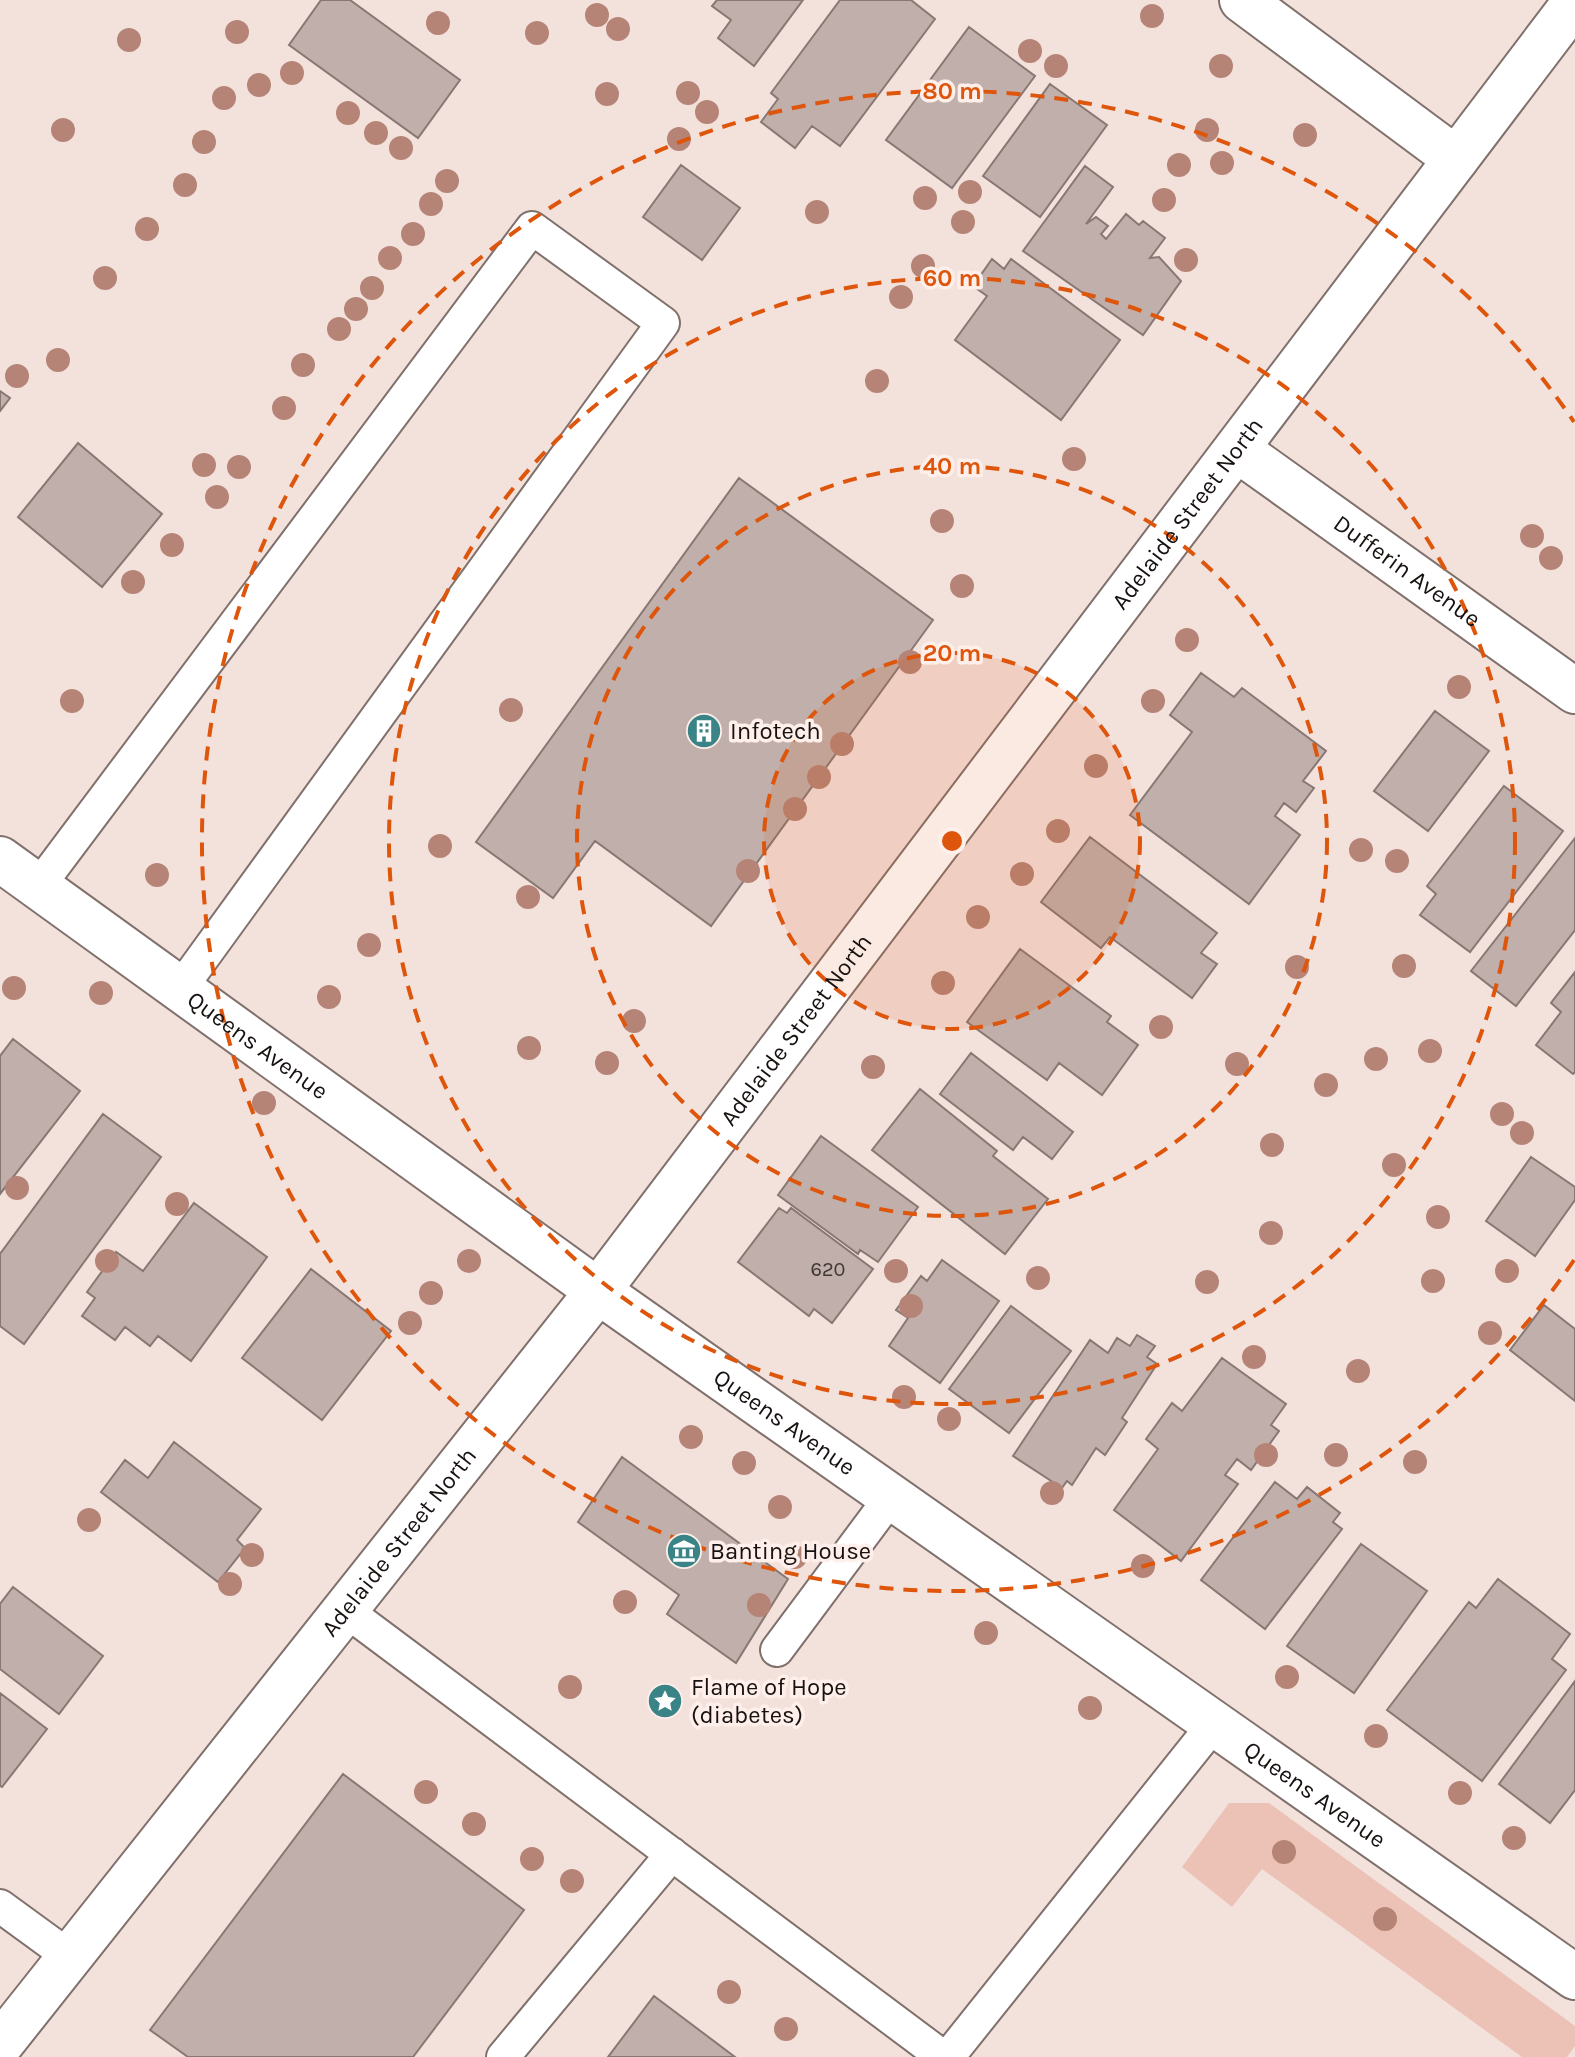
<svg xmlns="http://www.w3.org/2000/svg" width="1575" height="2057" viewBox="0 0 1575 2057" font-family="Karla,sans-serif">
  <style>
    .green { fill: #ecc2b6 }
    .building { fill: #c0afaa; stroke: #887873; stroke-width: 2 }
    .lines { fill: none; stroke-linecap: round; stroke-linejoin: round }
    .service-casing { stroke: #80706c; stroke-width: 36 }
    .minor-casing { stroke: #80706c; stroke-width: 48 }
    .tertiary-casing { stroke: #80706c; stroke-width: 48 }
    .secondary-casing { stroke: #80706c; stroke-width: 48 }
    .service { stroke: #fff; stroke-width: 32 }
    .minor { stroke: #fff; stroke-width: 44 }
    .tertiary { stroke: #fff; stroke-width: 44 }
    .secondary { stroke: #fff; stroke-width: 44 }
    .tree { fill: #b68476 }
    .ring { fill: none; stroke: #de550c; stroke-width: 4; stroke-dasharray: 14 10 }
    .labels { text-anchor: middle; stroke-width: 7; stroke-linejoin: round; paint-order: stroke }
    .number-label { font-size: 20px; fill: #413836 }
    .street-label { font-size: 24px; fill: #171110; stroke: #feefeb }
    .poi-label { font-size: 24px; fill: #171110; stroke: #feefeb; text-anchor: start }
    .centre { fill: #de550c; stroke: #feefeb; stroke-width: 4 }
    .ring-label { font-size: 24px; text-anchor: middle; font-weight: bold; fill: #de550c; stroke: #feefeb; stroke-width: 7; stroke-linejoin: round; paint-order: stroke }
  </style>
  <rect width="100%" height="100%" fill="#f3e1dc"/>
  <!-- green -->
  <path class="green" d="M1229,1803h40l306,223v20l-8,11h-45l-260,-188 -30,38 -50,-40z"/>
  <!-- building -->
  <path class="building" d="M321,0h29l110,80 -42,58 -129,-93z
    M717,0h86l-49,66 -36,-28 13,-18 -19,-14z
    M840,0h71l24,19 -95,127 -28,-20 -17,22 -34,-26 17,-23 -7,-6z
    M969,27l66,49 -83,112 -66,-48z
    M1050,84l57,41 -67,92 -57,-41z
    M681,165l59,43 -38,52 -59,-43z
    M1085,166l28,21 -27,37 10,-7 12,9 -7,8 5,5 20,-25 13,11 4,-4 22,17 -15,20 9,-1 22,24 -38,54 -120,-84z
    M992,259l12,10 7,-10 109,81 -59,80 -106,-80 32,-44 -14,-10z
    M0,391l10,7 -10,13z
    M78,443l84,71 -60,73 -84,-70z
    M739,478l194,142 -222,306 -116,-85 -42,57 -77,-56z
    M1201,673l33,24 8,-9 84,63 -23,30 11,7 -18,24 -12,-9 -9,13 25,19 -51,69 -119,-89 62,-83 -22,-17z
    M1435,711l54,40 -61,80 -54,-40z
    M1504,786l59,45 -93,121 -50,-37 16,-21 -9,-8z
    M1090,837l127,96 -16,20 16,11 -25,34 -82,-61 -9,11 -60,-46z
    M1575,838v92l-59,76 -45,-35z
    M1020,949l91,67 -4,6 31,23 -36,50 -43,-32 -12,17 -80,-58z
    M1575,972v100l-2,2 -37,-29 25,-33 -10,-9z
    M13,1039l67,52 -80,103v-138z
    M971,1053l102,79 -21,27 -29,-22 -10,13 -73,-56z
    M920,1089l77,62 -4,5 55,43 -43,55 -133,-104z
    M103,1114l58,43 -137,187 -24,-18v-72z
    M821,1136l97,71 -40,55 -18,-12 -2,4 -80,-59z
    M1531,1157l44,30v13l-40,56 -49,-35z
    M194,1203l73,54 -76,104 -33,-25 -8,10 -25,-19 -10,13 -33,-24 13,-18 -8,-6 29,-40 27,19z
    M779,1208l8,5 4,-5 82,61 -41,54 -18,-14 -5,7 -71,-54z
    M942,1260l57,41 -59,82 -51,-37 19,-28 -12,-8 25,-34 6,5z
    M311,1269l80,62 -69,89 -80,-62z
    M1544,1305l31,24v72l-65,-51z
    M1011,1306l60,45 -62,82 -60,-44z
    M1137,1335l18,11 -8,11 10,7 -35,54 5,4 -22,33 -9,-7 -24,37 -5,-4 -5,7 -49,-32 77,-116 18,13 9,-15 13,8z
    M1222,1358l64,46 -15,21 8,6 -28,39 -14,-11 -12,16 13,9 -57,77 -67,-51 44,-61 -12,-10 26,-36 10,8z
    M174,1442l87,67 -24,31 8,8 -27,34 -117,-90 24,-32 23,18z
    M622,1457l166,122 -52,84 -69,-49 12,-19 -101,-73z
    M1275,1482l22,17 10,-12 33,26 -7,9 9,7 -77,100 -64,-49z
    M1361,1544l66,47 -73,102 -67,-47z
    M1498,1579l72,55 -18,25 14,11 -84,111 -95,-71 82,-108 7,6z
    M13,1587l90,69 -44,58 -59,-45v-65z
    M1575,1681v109l-25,33 -51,-39z
    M0,1693l47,36 -45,58 -2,-1z
    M343,1774l181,136 -111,147h-225l-38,-27z
    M654,1996l81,61h-127z"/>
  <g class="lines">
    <!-- service casing -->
    <g class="service-casing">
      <path id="service" d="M38,887l494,-659 131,95 -483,666
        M345,1610l598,447
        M777,1650l114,-153
        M0,1906l70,51
        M503,2057l169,-203
        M948,2057l266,-333"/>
    </g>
    <!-- minor casing -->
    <g class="minor-casing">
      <g id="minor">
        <path d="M1242,0l214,159"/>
        <path id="s1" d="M1238,450l337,241"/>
      </g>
    </g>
    <!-- tertiary casing -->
    <g class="tertiary-casing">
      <g id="tertiary">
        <path id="s2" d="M598,1291l977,686"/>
      </g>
    </g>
    <!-- secondary casing -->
    <g class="secondary-casing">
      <g id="secondary">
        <path id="s3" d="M0,859l598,432"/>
        <path id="s4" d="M0,2045l598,-754 977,-1289"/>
      </g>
    </g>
    <!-- service -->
    <use href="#service" class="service"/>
    <!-- minor -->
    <use href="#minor" class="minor"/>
    <!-- tertiary -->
    <use href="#tertiary" class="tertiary"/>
    <!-- secondary -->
    <use href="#secondary" class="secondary"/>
  </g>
  <!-- trees -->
  <g class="tree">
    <circle cx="597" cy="15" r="12"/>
    <circle cx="1152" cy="16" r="12"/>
    <circle cx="438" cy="23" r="12"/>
    <circle cx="618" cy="29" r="12"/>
    <circle cx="237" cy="32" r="12"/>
    <circle cx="537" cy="33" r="12"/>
    <circle cx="129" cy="40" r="12"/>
    <circle cx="1030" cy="51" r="12"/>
    <circle cx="1056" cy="66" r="12"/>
    <circle cx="1221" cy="66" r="12"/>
    <circle cx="292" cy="73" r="12"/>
    <circle cx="259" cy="85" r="12"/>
    <circle cx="688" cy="93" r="12"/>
    <circle cx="607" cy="94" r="12"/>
    <circle cx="224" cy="98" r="12"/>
    <circle cx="707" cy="112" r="12"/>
    <circle cx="348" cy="113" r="12"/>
    <circle cx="63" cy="130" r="12"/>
    <circle cx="1207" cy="130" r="12"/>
    <circle cx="376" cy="133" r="12"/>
    <circle cx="1305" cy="135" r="12"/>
    <circle cx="679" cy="139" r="12"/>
    <circle cx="204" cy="142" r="12"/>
    <circle cx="401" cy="148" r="12"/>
    <circle cx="1222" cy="163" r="12"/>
    <circle cx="1179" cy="165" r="12"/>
    <circle cx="447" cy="181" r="12"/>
    <circle cx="185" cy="185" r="12"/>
    <circle cx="970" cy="192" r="12"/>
    <circle cx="925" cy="198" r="12"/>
    <circle cx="1164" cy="200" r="12"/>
    <circle cx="431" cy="204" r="12"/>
    <circle cx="817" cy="212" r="12"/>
    <circle cx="963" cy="222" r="12"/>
    <circle cx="147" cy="229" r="12"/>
    <circle cx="413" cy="234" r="12"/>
    <circle cx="390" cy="258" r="12"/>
    <circle cx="1186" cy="260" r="12"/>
    <circle cx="923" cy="266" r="12"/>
    <circle cx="105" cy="278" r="12"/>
    <circle cx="372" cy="288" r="12"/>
    <circle cx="901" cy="297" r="12"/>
    <circle cx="356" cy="309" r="12"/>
    <circle cx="339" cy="329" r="12"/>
    <circle cx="58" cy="360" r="12"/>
    <circle cx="303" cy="365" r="12"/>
    <circle cx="17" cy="376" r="12"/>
    <circle cx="877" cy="381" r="12"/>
    <circle cx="284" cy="408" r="12"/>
    <circle cx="1074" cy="459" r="12"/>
    <circle cx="204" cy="465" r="12"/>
    <circle cx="239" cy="467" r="12"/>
    <circle cx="217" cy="497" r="12"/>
    <circle cx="942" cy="521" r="12"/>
    <circle cx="1532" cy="536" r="12"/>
    <circle cx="172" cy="545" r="12"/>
    <circle cx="1551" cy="558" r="12"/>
    <circle cx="133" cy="582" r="12"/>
    <circle cx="962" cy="586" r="12"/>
    <circle cx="1187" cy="640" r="12"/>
    <circle cx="910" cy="662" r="12"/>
    <circle cx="1459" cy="687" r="12"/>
    <circle cx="72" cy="701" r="12"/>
    <circle cx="1153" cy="701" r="12"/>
    <circle cx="511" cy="710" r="12"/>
    <circle cx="842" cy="744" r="12"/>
    <circle cx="1096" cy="766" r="12"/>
    <circle cx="819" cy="777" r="12"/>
    <circle cx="795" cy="809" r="12"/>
    <circle cx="1058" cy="831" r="12"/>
    <circle cx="440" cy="846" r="12"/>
    <circle cx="1361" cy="850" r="12"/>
    <circle cx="1397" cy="861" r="12"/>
    <circle cx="748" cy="871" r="12"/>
    <circle cx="1022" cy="874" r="12"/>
    <circle cx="157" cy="875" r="12"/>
    <circle cx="528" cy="897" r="12"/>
    <circle cx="978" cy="917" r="12"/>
    <circle cx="369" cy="945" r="12"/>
    <circle cx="1404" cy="966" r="12"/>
    <circle cx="1297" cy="967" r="12"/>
    <circle cx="943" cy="983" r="12"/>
    <circle cx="14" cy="988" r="12"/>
    <circle cx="101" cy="993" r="12"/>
    <circle cx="329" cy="997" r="12"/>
    <circle cx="634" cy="1021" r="12"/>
    <circle cx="1161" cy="1027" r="12"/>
    <circle cx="529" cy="1048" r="12"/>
    <circle cx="1430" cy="1051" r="12"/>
    <circle cx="1376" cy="1059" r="12"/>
    <circle cx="607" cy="1063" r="12"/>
    <circle cx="1237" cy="1064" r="12"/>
    <circle cx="873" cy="1067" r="12"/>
    <circle cx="1326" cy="1085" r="12"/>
    <circle cx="264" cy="1103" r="12"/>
    <circle cx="1502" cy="1114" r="12"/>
    <circle cx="1522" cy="1133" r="12"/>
    <circle cx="1272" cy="1145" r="12"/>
    <circle cx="1394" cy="1165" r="12"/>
    <circle cx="17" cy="1188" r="12"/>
    <circle cx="177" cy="1204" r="12"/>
    <circle cx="1438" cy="1217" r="12"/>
    <circle cx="1271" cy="1233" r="12"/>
    <circle cx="107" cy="1261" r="12"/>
    <circle cx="469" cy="1261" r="12"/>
    <circle cx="896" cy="1271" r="12"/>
    <circle cx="1507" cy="1271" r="12"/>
    <circle cx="1038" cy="1278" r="12"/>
    <circle cx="1433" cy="1281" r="12"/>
    <circle cx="1207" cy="1282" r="12"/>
    <circle cx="431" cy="1293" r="12"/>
    <circle cx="911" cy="1306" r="12"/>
    <circle cx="410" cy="1323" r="12"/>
    <circle cx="1490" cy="1333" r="12"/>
    <circle cx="1254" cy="1357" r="12"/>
    <circle cx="1358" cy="1371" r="12"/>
    <circle cx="904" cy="1397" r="12"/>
    <circle cx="949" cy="1419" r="12"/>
    <circle cx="691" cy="1437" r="12"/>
    <circle cx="1266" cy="1455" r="12"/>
    <circle cx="1336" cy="1455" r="12"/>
    <circle cx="1415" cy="1462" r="12"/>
    <circle cx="744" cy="1463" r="12"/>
    <circle cx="1052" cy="1493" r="12"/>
    <circle cx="780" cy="1507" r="12"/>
    <circle cx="89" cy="1520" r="12"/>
    <circle cx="252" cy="1555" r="12"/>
    <circle cx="795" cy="1557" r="12"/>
    <circle cx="1143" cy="1566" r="12"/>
    <circle cx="230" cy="1584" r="12"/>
    <circle cx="625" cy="1602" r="12"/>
    <circle cx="759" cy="1605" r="12"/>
    <circle cx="986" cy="1633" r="12"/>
    <circle cx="1287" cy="1677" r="12"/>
    <circle cx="570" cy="1687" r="12"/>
    <circle cx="1090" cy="1708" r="12"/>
    <circle cx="1376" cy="1736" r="12"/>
    <circle cx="426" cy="1792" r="12"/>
    <circle cx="1460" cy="1793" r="12"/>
    <circle cx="474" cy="1824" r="12"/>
    <circle cx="1514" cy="1838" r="12"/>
    <circle cx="1284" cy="1852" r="12"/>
    <circle cx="532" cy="1859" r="12"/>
    <circle cx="572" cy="1881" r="12"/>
    <circle cx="1385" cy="1919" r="12"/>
    <circle cx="729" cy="1992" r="12"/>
    <circle cx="786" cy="2029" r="12"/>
  </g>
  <!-- distance rings -->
  <circle cx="952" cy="841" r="188" fill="#de550c" fill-opacity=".12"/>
  <g class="ring">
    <circle cx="952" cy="841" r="188"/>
    <circle cx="952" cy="841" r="375"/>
    <circle cx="952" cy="841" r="563"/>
    <path d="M1574 1260A750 750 0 1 1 1574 422"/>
  </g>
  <!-- icons -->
  <defs>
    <g id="building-disc" transform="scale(1.8)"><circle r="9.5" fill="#3a8386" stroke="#feefeb"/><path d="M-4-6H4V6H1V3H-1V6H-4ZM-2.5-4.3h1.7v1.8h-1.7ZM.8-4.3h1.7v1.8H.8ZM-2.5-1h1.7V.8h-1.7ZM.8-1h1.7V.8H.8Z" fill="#fff"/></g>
    <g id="museum-disc" transform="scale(1.8)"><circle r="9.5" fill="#3a8386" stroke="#feefeb"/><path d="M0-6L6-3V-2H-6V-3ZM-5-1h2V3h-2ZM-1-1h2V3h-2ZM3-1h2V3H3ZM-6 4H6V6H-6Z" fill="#fff"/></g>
    <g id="sight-disc" transform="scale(1.8)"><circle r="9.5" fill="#3a8386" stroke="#feefeb"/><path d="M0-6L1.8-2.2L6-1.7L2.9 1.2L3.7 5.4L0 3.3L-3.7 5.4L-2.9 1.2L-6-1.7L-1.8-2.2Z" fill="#fff"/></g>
  </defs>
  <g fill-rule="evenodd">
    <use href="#building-disc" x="704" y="731"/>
    <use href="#museum-disc" x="684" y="1551"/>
    <use href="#sight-disc" x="665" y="1701"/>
  </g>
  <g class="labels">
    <!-- number labels -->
    <g class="number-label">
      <text x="828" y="1276">620</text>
    </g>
    <!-- street labels -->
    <g class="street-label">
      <text dy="8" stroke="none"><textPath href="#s4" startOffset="1938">Adelaide Street North</textPath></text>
      <text dy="8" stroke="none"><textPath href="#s1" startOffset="208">Dufferin Avenue</textPath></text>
      <text dy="8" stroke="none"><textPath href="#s4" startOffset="1290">Adelaide Street North</textPath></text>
      <text dy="8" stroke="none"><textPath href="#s3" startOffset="318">Queens Avenue</textPath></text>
      <text dy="8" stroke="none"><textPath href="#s2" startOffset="228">Queens Avenue</textPath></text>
      <text dy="8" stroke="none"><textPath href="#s4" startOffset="642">Adelaide Street North</textPath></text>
      <text dy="8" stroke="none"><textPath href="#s2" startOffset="876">Queens Avenue</textPath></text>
    </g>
    <!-- poi labels -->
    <g class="poi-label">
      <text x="730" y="739">Infotech</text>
      <text x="710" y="1559">Banting House</text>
      <text x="691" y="1695">Flame of Hope<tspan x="691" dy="28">(diabetes)</tspan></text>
    </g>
  </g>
  <circle cx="952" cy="841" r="12" class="centre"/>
  <g class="ring-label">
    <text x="952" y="99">80 m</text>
    <text x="952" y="286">60 m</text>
    <text x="952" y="474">40 m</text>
    <text x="952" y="661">20 m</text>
  </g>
</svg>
